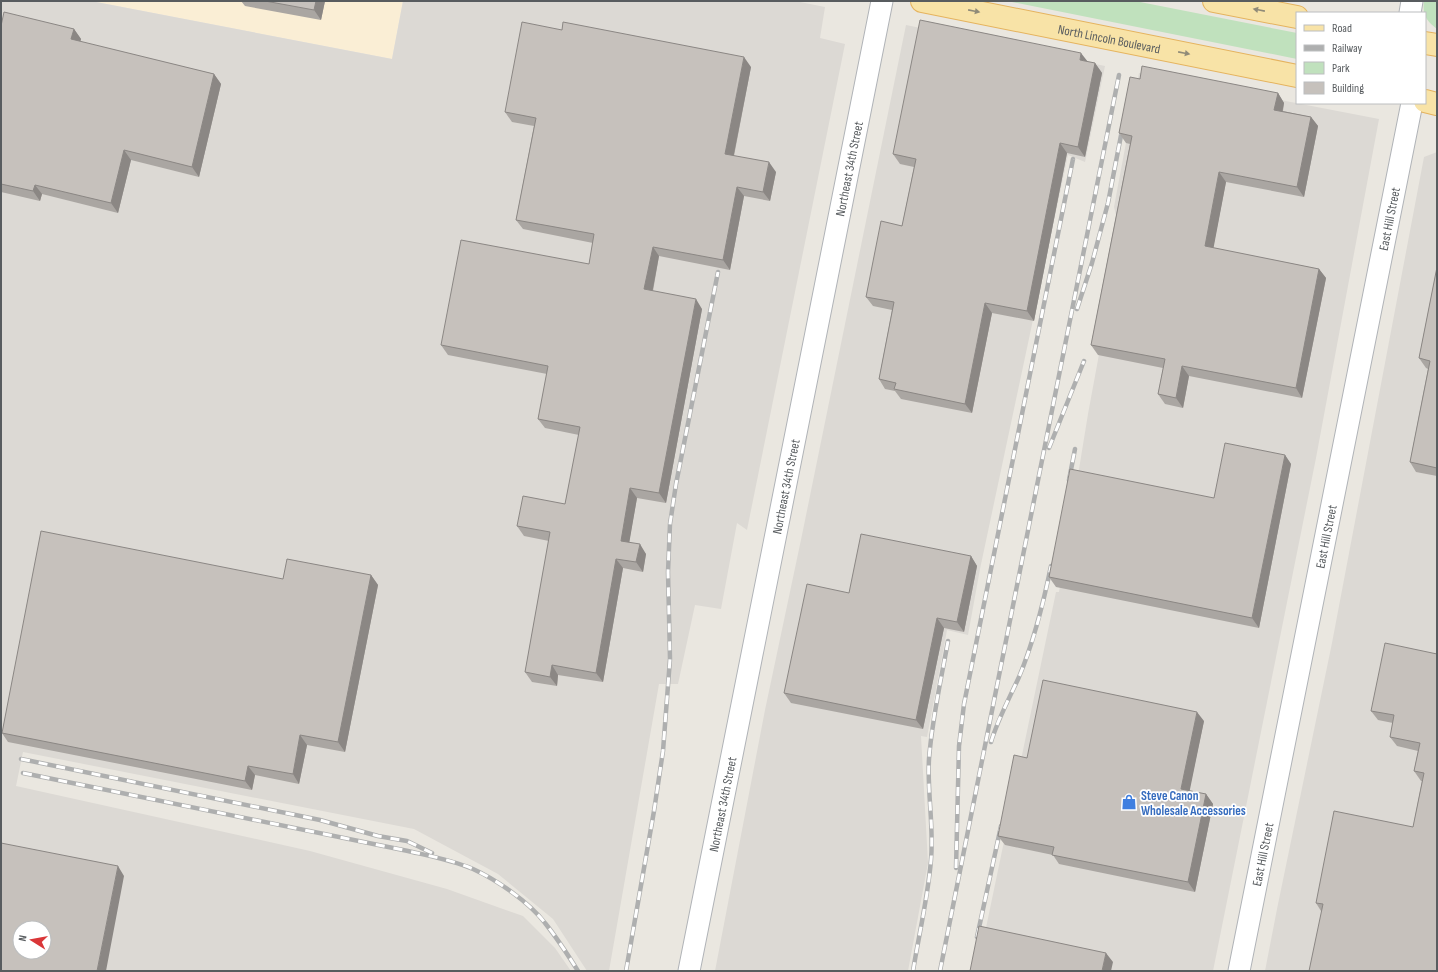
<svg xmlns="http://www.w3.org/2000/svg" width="1438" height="972" viewBox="0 0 1438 972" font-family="'Sofia Sans Condensed',sans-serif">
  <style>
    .commercial { fill: #faeed5 }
    .industrial { fill: #dcd9d4; fill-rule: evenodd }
    .green { fill: #c0e1bd }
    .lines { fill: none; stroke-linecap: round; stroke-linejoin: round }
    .street-casing { stroke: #b0b3b7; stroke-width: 23 }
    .primary-casing { stroke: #e5b35e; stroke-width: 24 }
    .street { stroke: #fff; stroke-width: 21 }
    .primary { stroke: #f8e3a7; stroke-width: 22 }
    .rail-casing { stroke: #aeafaf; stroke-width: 4.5 }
    .rail { stroke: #fff; stroke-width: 3; stroke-dasharray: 9; stroke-linecap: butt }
    .wall { fill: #aaa6a2 }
    .shaded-wall { fill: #8b8784 }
    .building { fill: #c6c1bc; stroke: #8b8784; fill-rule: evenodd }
    .oneway { fill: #908b78 }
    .labels { text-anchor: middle; stroke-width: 3.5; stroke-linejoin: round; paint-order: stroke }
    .street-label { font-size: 13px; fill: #585c5f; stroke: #fff }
    .shop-label { font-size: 13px; font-weight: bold; fill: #366cbe; stroke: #fff; text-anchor: start }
  </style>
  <rect width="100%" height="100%" fill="#eae7e0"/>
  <!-- commercial -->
  <path class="commercial" d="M91,1h312l-11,58z"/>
  <!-- industrial -->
  <path class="industrial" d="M1,1h90l301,58 11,-58h392l30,6 -5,31 25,6 -98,486 -10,-7 -16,86 -26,-4 -17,79h-19l-50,287h-22l-34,-52 -55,-45 -84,-45 -391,-77 -7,34 294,65 137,38 76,27 32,32 16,23h-570zM20,928h24v24h-24z
    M906,25l199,41 -20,96 -17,-7 -88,414 -12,66 -21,-5 -20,107 -6,-1 7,127 -20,108h-193l50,-261 37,-175z
    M1139,73l240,46 -63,339 -103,513h-236l79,-379h3l29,-178 33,-179 -7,-28z
    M1437,152v819h-172l12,-62 55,-266 92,-486z"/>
  <!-- green -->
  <path class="green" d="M1007,1h128l162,32v26z
    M1424,1h13v28c-10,-8 -15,-14 -13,-28z"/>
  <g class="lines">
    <!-- street casing -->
    <g class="street-casing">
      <g id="street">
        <path d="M1410,13l2,-12"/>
        <path id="s1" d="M689,971l193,-970"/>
        <path id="s2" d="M1239,971l173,-868"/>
      </g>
    </g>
    <!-- primary casing -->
    <g class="primary-casing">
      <g id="primary">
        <path id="s3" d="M922,1l375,75"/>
        <path d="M1214,1l83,16"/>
        <path d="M1425,43l12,2"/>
        <path d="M1425,101l12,3"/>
      </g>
    </g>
    <!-- street -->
    <use href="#street" class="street"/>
    <!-- primary -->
    <use href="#primary" class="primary"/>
    <!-- rail casing -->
    <g class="rail-casing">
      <path id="rail" d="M1077,309l15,-46 16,-60 15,-78
        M1049,448l35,-87
        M1069,480l6,-31
        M991,742c7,-23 18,-43 28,-65 15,-36 24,-72 32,-111
        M21,759l299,61 58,16 29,5 25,12
        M23,773l385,78c22,5 44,9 65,18 24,11 56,33 72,54 12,15 23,32 33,48
        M956,868l3,-122 5,-42 109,-545
        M977,937l24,-111
        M626,971l28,-160 9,-60 7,-92 -2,-87 2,-48 6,-40 42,-212
        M913,971c6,-37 15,-74 18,-111 3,-34 -4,-68 -2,-101 3,-40 12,-79 19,-118
        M940,971l179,-896"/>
    </g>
    <!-- rail -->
    <use href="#rail" class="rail"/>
  </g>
  <!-- wall -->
  <path class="wall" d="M241,1h84l-4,19 -76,-14z
    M1,26l73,3 7,10 -1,3 134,32 7,10 -22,93 -68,-17 -13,53 -76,-19 -2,7 -39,-9z
    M1087,62l8,1 7,10 -17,84 -18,-4 -33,168 -42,-8 -20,100 -71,-14 -6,-8 -10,-2 -6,-10 13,-69 -19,-4 -7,-9 36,-71 12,-59 -14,-3 -7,-10z
    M751,67l-17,89 42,16 -6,29 -26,-5 -14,74 -71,-14 -6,35 49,18 -36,194 -29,-5 -8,44 17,12 -3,18 -20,-4 -20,114 -45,-7 -1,11 -25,-4 -7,-10 24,-131 -25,-5 -7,-10 48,-22 14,-69 -34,-7 -7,-9 9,-45 -99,-19 -7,-10 148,-81 4,-21 -70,-14 -7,-9 18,-94 -22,-4 -7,-10z
    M1140,79l138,14 6,10 -1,8 28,6 7,9 -14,71 -78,-15 -13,66 106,21 7,9 -24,120 -113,-22 -6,32 -18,-4 -7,-10 5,-26 -65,-13 -7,-10 39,-201 -4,-1 -7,-10z
    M1437,267v209l-21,-4 -6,-10 18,-93 -2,-1 -7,-10z
    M1285,455l6,9 -32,164 -203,-41 -7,-10 165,-79z
    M971,556l6,10 -13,66 -20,-4 -21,101 -132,-26 -7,-10 65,-100z
    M371,575l7,10 -33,167 -38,-7 -8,39 -44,-9 -3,15 -244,-48 -6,-9 281,-154z
    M1437,654v317l-116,-60 -5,-8 97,-76 9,-46h-1l-7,-10 4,-20 -21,-5 -7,-9 3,-14 -15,-3 -7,-9z
    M1204,721l-15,70 17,3 7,10 -18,88 -136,-28 -6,-9 -48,-10 -7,-9 29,-78z"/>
  <!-- shaded-wall -->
  <path class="shaded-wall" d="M316,1h9l-4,19 -7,-10z
    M74,29l7,10 -3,10 -7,-10z
    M1081,53l7,9 -8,-2z
    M744,57l7,10 -19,97 -7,-10z
    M1095,63l7,10 -17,84 -7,-10z
    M214,74l7,10 -22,93 -7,-10z
    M1278,93l6,10 -3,16 -7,-9z
    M1311,117l7,9 -14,71 -7,-10z
    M1060,143l7,10 -33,168 -7,-10z
    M124,150l7,10 -13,53 -7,-10z
    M769,162l7,10 -6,29 -7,-9z
    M1219,172l7,10 -14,74 -7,-10z
    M35,185l7,9 -2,7 -7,-10z
    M737,187l7,9 -14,74 -7,-10z
    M653,247l6,9 -8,43 -7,-10z
    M1319,269l7,9 -24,120 -6,-10z
    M696,299l6,10 -36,194 -7,-10z
    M985,303l7,10 -20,100 -7,-9z
    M1182,366l7,10 -6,32 -7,-10z
    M1285,455l6,9 -32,164 -7,-10z
    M630,488l7,10 -9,52 -7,-9z
    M640,544l6,10 -3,18 -7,-10z
    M971,556l6,10 -13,66 -7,-10z
    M616,559l7,9 -20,114 -7,-9z
    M371,575l7,10 -33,167 -7,-10z
    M937,618l7,10 -21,101 -7,-9z
    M552,665l6,10 -1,11 -7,-9z
    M1197,712l7,9 -16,78 -7,-10z
    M300,735l7,10 -8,39 -6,-10z
    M248,766l7,9 -3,15 -7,-9z
    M1206,794l7,10 -18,88 -7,-10z
    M118,866l6,10 -18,95h-9z
    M1106,953l7,9 -2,9h-9z"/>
  <!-- building -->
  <path class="building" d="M265,1h51l-2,9z
    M4,12l70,17 -3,10 143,35 -22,93 -68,-17 -13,53 -76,-18 -2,6 -32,-7v-158z
    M920,20l161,33 -1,7 15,3 -17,84 -18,-4 -33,168 -42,-8 -20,101 -71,-15 2,-6 -17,-4 15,-77 -28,-5 15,-76 21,5 14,-67 -23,-5z
    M522,22l40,8 1,-8 181,35 -19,97 44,8 -6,30 -26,-5 -14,73 -70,-13 -9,42 52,10 -37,194 -29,-5 -9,53 19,3 -4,18 -20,-3 -20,114 -44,-8 -2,12 -25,-5 25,-140 -33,-6 6,-30 42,8 15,-77 -42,-8 10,-53 -107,-21 20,-105 128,24 5,-30 -78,-14 20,-102 -31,-6z
    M1142,66l136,27 -4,17 37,7 -14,70 -78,-15 -14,74 114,23 -23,119 -114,-22 -6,32 -18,-4 7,-35 -74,-14 41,-209 -13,-3 11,-56 10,2z
    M1437,267v201l-27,-6 20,-101 -11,-3z
    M1225,443l60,12 -33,163 -203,-41 21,-108 144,29z
    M41,531l242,48 4,-20 84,16 -33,167 -38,-7 -7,39 -45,-8 -3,15 -243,-48z
    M861,534l110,22 -14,66 -20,-4 -21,102 -132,-27 23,-109 42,9z
    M1385,643l52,11v317h-128l14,-67 -7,-1 18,-92 79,16 11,-54 -10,-2 6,-28 -30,-6 4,-22 -23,-4z
    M1043,680l154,32 -16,77 25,5 -18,88 -136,-27 2,-8 -56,-11 16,-81 13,3z
    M1,843l117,23 -21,105h-96zM20,928h24v24h-24z
    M979,926l127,27 -4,18h-132z"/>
  <!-- one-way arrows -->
  <defs><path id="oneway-solid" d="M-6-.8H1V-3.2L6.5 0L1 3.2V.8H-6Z"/></defs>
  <g class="oneway">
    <use href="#oneway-solid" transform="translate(1259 10) rotate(-169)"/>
    <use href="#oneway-solid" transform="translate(974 11) rotate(11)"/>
    <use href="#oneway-solid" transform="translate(1184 53) rotate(11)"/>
  </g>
  <!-- icons -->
  <defs>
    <g id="shop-bare" transform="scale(1.2)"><path d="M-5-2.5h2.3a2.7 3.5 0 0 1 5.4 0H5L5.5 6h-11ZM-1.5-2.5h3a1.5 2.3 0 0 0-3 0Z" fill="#3f7fe0" stroke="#fff" stroke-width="2.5" paint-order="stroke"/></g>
  </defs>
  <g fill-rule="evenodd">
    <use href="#shop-bare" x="1129" y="802"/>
  </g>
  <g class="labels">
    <!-- street labels -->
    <g class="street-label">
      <text dy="5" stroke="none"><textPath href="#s3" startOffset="191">North Lincoln Boulevard</textPath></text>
      <text dy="5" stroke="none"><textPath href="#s1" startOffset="818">Northeast 34th Street</textPath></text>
      <text dy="5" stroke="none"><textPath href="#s2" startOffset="767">East Hill Street</textPath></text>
      <text dy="5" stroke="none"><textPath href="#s1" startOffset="494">Northeast 34th Street</textPath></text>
      <text dy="5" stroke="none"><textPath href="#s2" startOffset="443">East Hill Street</textPath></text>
      <text dy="5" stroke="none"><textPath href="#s1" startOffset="170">Northeast 34th Street</textPath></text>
      <text dy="5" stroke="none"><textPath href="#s2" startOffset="119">East Hill Street</textPath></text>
    </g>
    <!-- shop labels -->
    <g class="shop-label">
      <text x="1141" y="800">Steve Canon<tspan x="1141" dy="15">Wholesale Accessories</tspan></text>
    </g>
  </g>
  <!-- border -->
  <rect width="1438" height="972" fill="none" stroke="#585c5f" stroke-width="4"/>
  <!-- legend -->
  <rect x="1296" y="12" width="130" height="92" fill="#ffffff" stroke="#bcbebf"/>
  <rect x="1304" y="25" width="20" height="6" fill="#f8e3a7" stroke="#bcbebf"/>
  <text x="1332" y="32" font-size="12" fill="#585c5f">Road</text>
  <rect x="1304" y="45" width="20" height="6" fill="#aeafaf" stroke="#bcbebf"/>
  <text x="1332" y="52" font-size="12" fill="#585c5f">Railway</text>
  <rect x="1304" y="62" width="20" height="12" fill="#c0e1bd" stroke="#bcbebf"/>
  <text x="1332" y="72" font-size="12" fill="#585c5f">Park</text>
  <rect x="1304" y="82" width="20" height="12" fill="#c6c1bc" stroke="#bcbebf"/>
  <text x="1332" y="92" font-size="12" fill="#585c5f">Building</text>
  <!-- north arrow -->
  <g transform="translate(32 940) rotate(281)"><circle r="19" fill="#ffffff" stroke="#bcbebf"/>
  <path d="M0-3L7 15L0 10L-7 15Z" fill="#da3638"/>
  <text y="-6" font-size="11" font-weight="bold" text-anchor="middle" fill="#585c5f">N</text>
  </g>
</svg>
